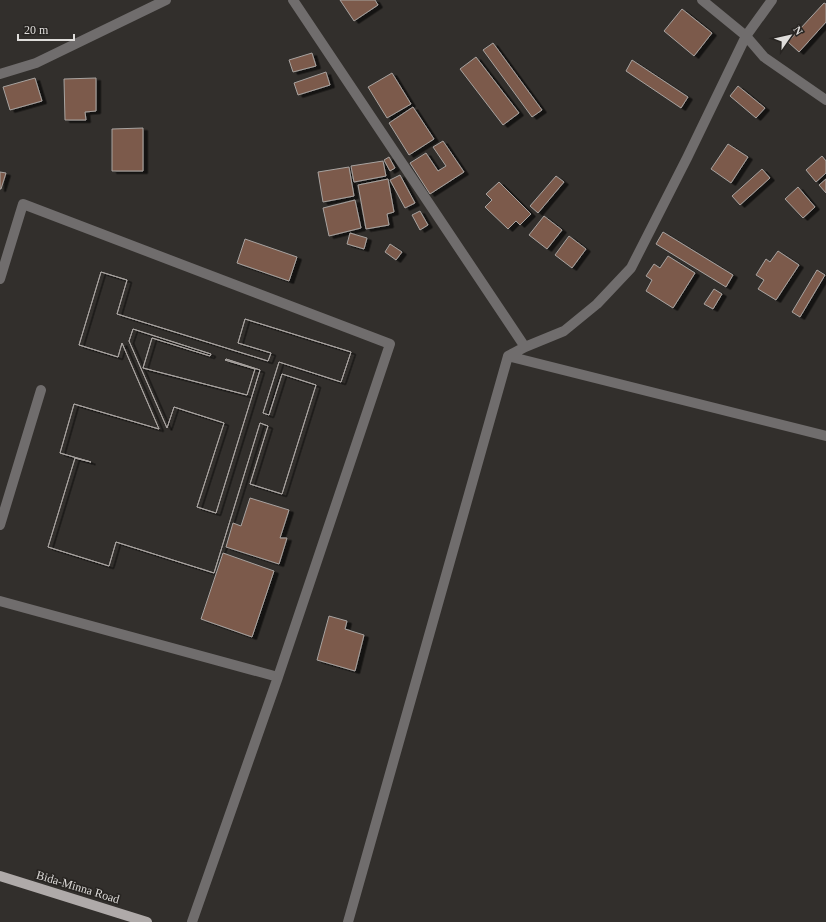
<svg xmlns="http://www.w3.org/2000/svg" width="826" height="922" viewBox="0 0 826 922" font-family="'Times New Roman',serif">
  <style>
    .building { fill: #7b5a4b; stroke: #a8a3a0; fill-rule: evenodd; filter: url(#shadow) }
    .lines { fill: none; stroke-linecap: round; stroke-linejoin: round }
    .minor { stroke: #706d6d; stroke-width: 10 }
    .major { stroke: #afaaa9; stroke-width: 10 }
    .labels { text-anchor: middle; stroke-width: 3.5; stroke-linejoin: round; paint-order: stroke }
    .street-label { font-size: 12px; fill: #dfdddb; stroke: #282522 }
  </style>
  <defs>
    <filter id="shadow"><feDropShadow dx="4.5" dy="2.5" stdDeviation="0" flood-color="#0009"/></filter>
  </defs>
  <rect width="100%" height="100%" fill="#322f2c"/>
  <!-- building -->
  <path class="building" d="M340,0h35l3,5 -24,16z
    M824,3l2,1v18l-27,30 -11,-10z
    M682,9l30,24 -18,23 -30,-25z
    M493,43l49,67 -10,7 -49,-67z
    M312,53l4,13 -23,6 -4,-12z
    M476,57l43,56 -16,12 -43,-56z
    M632,60l56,37 -7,11 -55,-37z
    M326,72l4,13 -32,10 -4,-12z
    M392,73l19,31 -24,14 -19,-31z
    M35,78l7,23 -32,9 -7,-23z
    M96,78v33l-11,1 1,8h-21l-1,-41z
    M738,86l27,22 -9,10 -26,-22z
    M413,107l21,32 -25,16 -20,-32z
    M143,128v43h-31v-42z
    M443,141l21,31 -34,22 -20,-31 16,-10 12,18 8,-5 -13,-19z
    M728,144l20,13 -17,26 -20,-14z
    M822,156l4,5v12l-10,9 -10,-12z
    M389,157l6,11 -5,3 -6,-11z
    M383,161l3,15 -32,6 -3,-16z
    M349,167l5,29 -31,6 -5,-30z
    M762,169l8,9 -30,27 -8,-9z
    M0,172l6,1 -5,16h-1z
    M400,175l15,28 -10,5 -15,-28z
    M556,176l8,6 -26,31 -8,-7z
    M388,179l6,33 -7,2 2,11 -23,4 -8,-44z
    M826,179v14l-7,-8z
    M499,182l32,32 -11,11 -4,-4 -8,8 -23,-22 7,-7 -6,-6z
    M798,187l17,20 -12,11 -18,-19z
    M355,200l6,28 -32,8 -6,-28z
    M420,211l8,14 -8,5 -8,-15z
    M544,216l18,14 -15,19 -18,-14z
    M663,232l70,43 -7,12 -70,-43z
    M350,233l17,5 -3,11 -17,-5z
    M569,236l17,13 -14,19 -17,-13z
    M245,239l52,18 -8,24 -52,-18z
    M390,244l12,8 -6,8 -11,-8z
    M778,251l21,14 -23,35 -18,-11 6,-9 -8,-5 10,-16 4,3z
    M668,256l27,17 -22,35 -27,-17 6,-11 -6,-4 8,-12 6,4z
    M817,270l8,5 -25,42 -8,-5z
    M101,272l26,8 -10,34 151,47 3,-8 -33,-10 7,-24 106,33 -10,30 -62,-20 -16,51 6,2 13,-41 34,11 -34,109 -32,-10 18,-58 -8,-3 -46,150 -98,-31 -7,24 -61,-19 27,-89 16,4 -31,-9 14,-49 85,25 -37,-86 -4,14 -39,-12zM133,329l78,25 -1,2 -58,-18 -9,30 104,27 8,-26 -30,-9 1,-1 34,11 -44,143 -19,-6 27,-84 -50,-16 -7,21 -38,-87z
    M101,272l26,8 -10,34 151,47 3,-8 -33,-10 7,-24 106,33 -10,30 -62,-20 -16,51 6,2 13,-41 34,11 -34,109 -32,-10 18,-58 -8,-3 -46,150 -98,-31 -7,24 -61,-19 27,-89 16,4 -31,-9 14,-49 85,25 -37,-86 -4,14 -39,-12z
    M714,289l8,5 -9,15 -9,-5z
    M133,329l78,25 -1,2 -58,-18 -9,30 104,27 8,-26 -30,-9 1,-1 34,11 -44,143 -19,-6 27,-84 -50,-16 -7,21 -38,-87z
    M250,498l39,12 -9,28h7l-8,26 -53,-17 7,-24 8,3z
    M223,553l51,18 -22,66 -51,-18z
    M329,616l18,5 -2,8 19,6 -9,36 -38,-11z"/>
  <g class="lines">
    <!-- minor -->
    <path class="minor" d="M293,0l232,347
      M702,0l44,36 18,21 62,43
      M0,74l36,-11 130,-63
      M0,279l23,-75 367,140 -112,333
      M508,356l17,-9 39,-16 33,-27 34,-36 56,-110 59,-122 26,-36
      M0,525l41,-135
      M0,601l278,76 -86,245
      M348,922l160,-566 318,80"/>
    <!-- major -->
    <path class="major" d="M0,876l147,46"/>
  </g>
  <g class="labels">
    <!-- street labels -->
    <g class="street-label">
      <text transform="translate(78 887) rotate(17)" y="4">Bida-Minna Road</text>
    </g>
  </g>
  <!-- north arrow -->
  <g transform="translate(790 36) rotate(56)" stroke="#282522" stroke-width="3" paint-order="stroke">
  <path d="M0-3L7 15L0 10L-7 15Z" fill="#dfdddb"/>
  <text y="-6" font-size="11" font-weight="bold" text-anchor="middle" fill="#dfdddb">N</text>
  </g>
  <!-- scale -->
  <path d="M18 34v6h56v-6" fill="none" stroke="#dfdddb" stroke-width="2"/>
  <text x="24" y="34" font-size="12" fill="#dfdddb" stroke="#282522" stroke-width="3" paint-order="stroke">20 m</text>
</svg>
